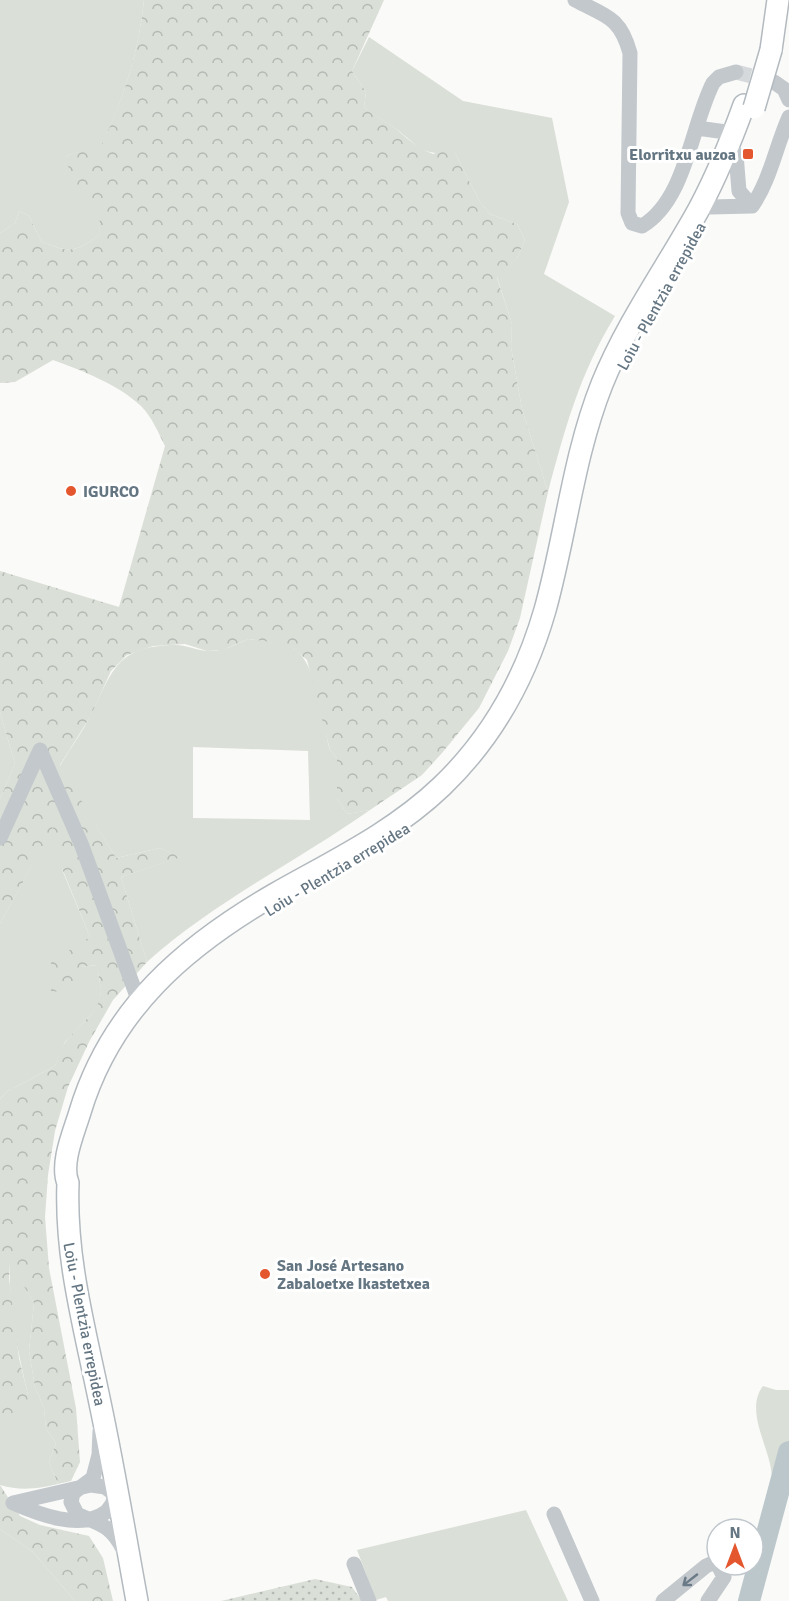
<svg xmlns="http://www.w3.org/2000/svg" width="789" height="1601" viewBox="0 0 789 1601" font-family="Signika,sans-serif">
  <style>
    .grass { fill: #dadfd7; fill-rule: evenodd }
    .forest { fill: url(#forest-crowns) }
    .park { fill: url(#park-dots) }
    .lines { fill: none; stroke-linecap: round; stroke-linejoin: round }
    .river { stroke: #bbc7cb; stroke-width: 22 }
    .minor-tunnel { stroke: #d5d9db; stroke-width: 15; stroke-dasharray: 15 8; stroke-linecap: butt }
    .secondary-casing { stroke: #b3babf; stroke-width: 24 }
    .minor { stroke: #c3c8cc; stroke-width: 15 }
    .secondary { stroke: #fff; stroke-width: 21 }
    .secondary-bridge-casing { stroke: #b3babf; stroke-width: 24; stroke-linecap: butt }
    .secondary-bridge { stroke: #fff; stroke-width: 21 }
    .oneway { stroke: #6a7a87 }
    .poi-dot { fill: #e4572e; stroke: #fff; stroke-width: 2 }
    .labels { text-anchor: middle; stroke-width: 6; stroke-linejoin: round; paint-order: stroke }
    .poi-label { font-size: 16px; font-weight: bold; fill: #657683; stroke: #fff; text-anchor: start }
    .street-label { font-size: 16px; fill: #657683; stroke: #fff }
  </style>
  <defs>
    <pattern id="forest-crowns" width="20" height="18" patternUnits="userSpaceOnUse" patternTransform="scale(1.5)"><rect width="20" height="18" fill="#dadfd7"/><path d="M2 6a3 3 0 1 1 6 0M12 15a3 3 0 1 1 6 0" fill="none" stroke="#b4b9b4"/></pattern>
    <pattern id="park-dots" width="8" height="8" patternUnits="userSpaceOnUse" patternTransform="scale(1.5)"><rect width="8" height="8" fill="#dadfd7"/><path d="M2 2h.1M6 6h.1" fill="none" stroke="#b4b9b4" stroke-width="1.8" stroke-linecap="round"/></pattern>
  </defs>
  <rect width="100%" height="100%" fill="#fafaf8"/>
  <!-- grass -->
  <path class="grass" d="M0,0h144c-5,51 -20,98 -42,145l-36,11 35,57 -2,22c-24,18 -31,18 -58,6l-12,-25 -10,-5 -4,12 -15,10z
    M369,37l94,64 89,17 17,84 -25,72 71,42c-35,57 -50,112 -67,176l-26,-83 -11,-62 1,-23 -15,-47 20,-19 8,-18 -8,-16 -27,-10 -10,-12 -25,-49c-36,2 -33,-5 -59,-24 -12,-9 -21,-12 -32,-22l2,-15 -14,-21z
    M248,639c15,2 33,3 46,10 23,13 29,76 36,101l7,8v40l10,16 23,-4c-74,52 -155,91 -223,152l-26,-85 59,-20 -20,-9 -44,10 -56,-92c10,-18 23,-34 31,-52 22,-43 25,-67 81,-69 13,-1 23,5 36,6 14,1 27,-6 40,-12zM193,747l115,4 2,69 -117,-2z
    M0,712l15,52 -15,35z
    M53,826l10,46 27,65 -13,10 5,20 15,-2 4,25 -2,16 -34,36 -10,24 -47,25 -8,8v-175z
    M10,1262l24,41 -5,48 6,36 9,21 2,21 10,14 -7,19 9,22c-22,5 -37,7 -58,1v-55l28,-35c-10,-43 -20,-89 -18,-133z
    M763,1386l13,4h13v104l-10,1 -3,-3c-4,-9 -4,-19 -6,-28 -5,-24 -24,-56 -7,-78z
    M526,1510l42,91h-180l-2,-4 -10,3 -19,-50z
    M0,1529l33,23 42,49h-75z"/>
  <!-- forest -->
  <path class="forest" d="M144,0h240l-32,71 14,21 -2,15c10,9 22,14 32,22 13,11 22,19 37,25l10,-4 12,3 25,49 10,12 27,10 8,16 -8,18 -20,20 15,46 -1,23 11,62 26,83 -28,126 -12,33 -29,57 -37,45 -20,22 -52,35 -23,4 -10,-16v-40l-7,-8 -23,-90 -13,-11 -24,-7 -22,-3 -25,11 -16,1 -22,-7 -32,2 -26,9 -16,16 -21,46 -30,48 56,93 44,-10 21,9 -60,20 26,85 -34,38 -24,42 -21,45 -13,44 -7,44 -3,42 4,51 27,140 4,54 -9,19 -13,3 -9,-22 7,-19 -10,-14 -2,-21 -9,-21 -6,-36 5,-48 -24,-40 -1,15 10,80 9,37 -3,24 -25,11v-331l8,-8 47,-25c4,-9 6,-19 12,-26 25,-30 42,-30 29,-75l-14,2 -12,23 -19,2v-30l39,-25 -35,-86 -2,-24 -53,97v-125l15,-35 -15,-52v-141l119,36 46,-161c-7,-14 -13,-29 -24,-40 -22,-21 -60,-36 -88,-46l-38,22 -15,1v-150l15,-10 4,-12 10,5 12,25c27,12 34,12 58,-6l1,-22 -18,-8 -12,-30 -4,-19 36,-12c22,-46 37,-93 42,-144z
    M0,1485l20,31 20,9 49,11 14,22 10,43h-38l-42,-49 -33,-23z"/>
  <!-- park -->
  <path class="park" d="M315,1579l37,8 10,14h-141z"/>
  <g class="lines">
    <!-- river -->
    <path class="river" d="M749,1601l40,-149"/>
    <!-- minor-tunnel -->
    <path class="minor-tunnel" d="M736,72l35,9"/>
    <!-- secondary casing -->
    <g class="secondary-casing">
      <path id="secondary" d="M771,50l7,-50
        M137,1601c-12,-66 -23,-132 -37,-198 -15,-74 -35,-144 -32,-220 -8,-20 6,-51 12,-71 31,-103 105,-166 195,-218 58,-33 118,-61 167,-108 50,-48 84,-110 103,-176 21,-75 28,-153 57,-226 25,-62 65,-117 97,-175 18,-34 32,-68 45,-104"/>
    </g>
    <!-- minor -->
    <path class="minor" d="M575,0c30,16 45,16 55,53l-2,160 4,10 10,3c44,-26 49,-100 71,-143l6,-6 17,-5
      M774,82l10,7 5,11
      M697,128l29,4 11,-7
      M736,154l3,37 13,15
      M752,206c18,-25 24,-60 37,-89
      M711,207l41,-1
      M40,750l42,96 57,156
      M0,838l40,-88
      M100,1431l-1,24 -6,23 -20,15 -2,9 6,12c23,11 33,10 46,35
      M91,1485l14,2 12,9c-3,5 -7,12 -11,16 -25,19 -68,2 -93,-9z
      M554,1514l38,87
      M354,1564l15,37
      M663,1601l43,-35 9,-4 2,2
      M708,1601l16,-24 -6,-12"/>
    <!-- secondary -->
    <use href="#secondary" class="secondary"/>
    <!-- secondary-bridge casing -->
    <g class="secondary-bridge-casing">
      <path id="secondary-bridge" d="M754,108l17,-58"/>
    </g>
    <!-- secondary-bridge -->
    <use href="#secondary-bridge" class="secondary-bridge"/>
  </g>
  <!-- one-way arrows -->
  <defs><path id="oneway-shaft" d="M-6 0H5M1.5-3L5.5 0L1.5 3" fill="none" stroke-width="1.6" stroke-linecap="round" stroke-linejoin="round" transform="scale(1.5)"/></defs>
  <use class="oneway" href="#oneway-shaft" transform="translate(690 1580) rotate(142)"/>
  <!-- markers -->
  <g class="poi-dot">
    <rect x="742" y="148" width="12" height="12" rx="3"/>
    <circle cx="71" cy="491" r="6"/>
    <circle cx="265" cy="1274" r="6"/>
  </g>
  <g class="labels">
    <!-- poi labels -->
    <g class="poi-label">
      <text x="736" y="160" text-anchor="end">Elorritxu auzoa</text>
      <text x="83" y="497">IGURCO</text>
      <text x="277" y="1271">San José Artesano<tspan x="277" dy="18">Zabaloetxe Ikastetxea</tspan></text>
    </g>
    <!-- street labels -->
    <g class="street-label">
      <text transform="translate(661 296) rotate(-61)" y="6">Loiu - Plentzia errepidea</text>
      <text transform="translate(337 869) rotate(-31)" y="6">Loiu - Plentzia errepidea</text>
      <text transform="translate(85 1324) rotate(79)" y="6">Loiu - Plentzia errepidea</text>
    </g>
  </g>
  <!-- north arrow -->
  <g transform="translate(735 1547)"><circle r="28" fill="#ffffff" stroke="#c1c8cd" stroke-width="1.5"/>
  <path d="M0-4.5L10 22L0 15L-10 22Z" fill="#e4572e"/>
  <text y="-9" font-size="16" font-weight="bold" text-anchor="middle" fill="#657683">N</text>
  </g>
</svg>
